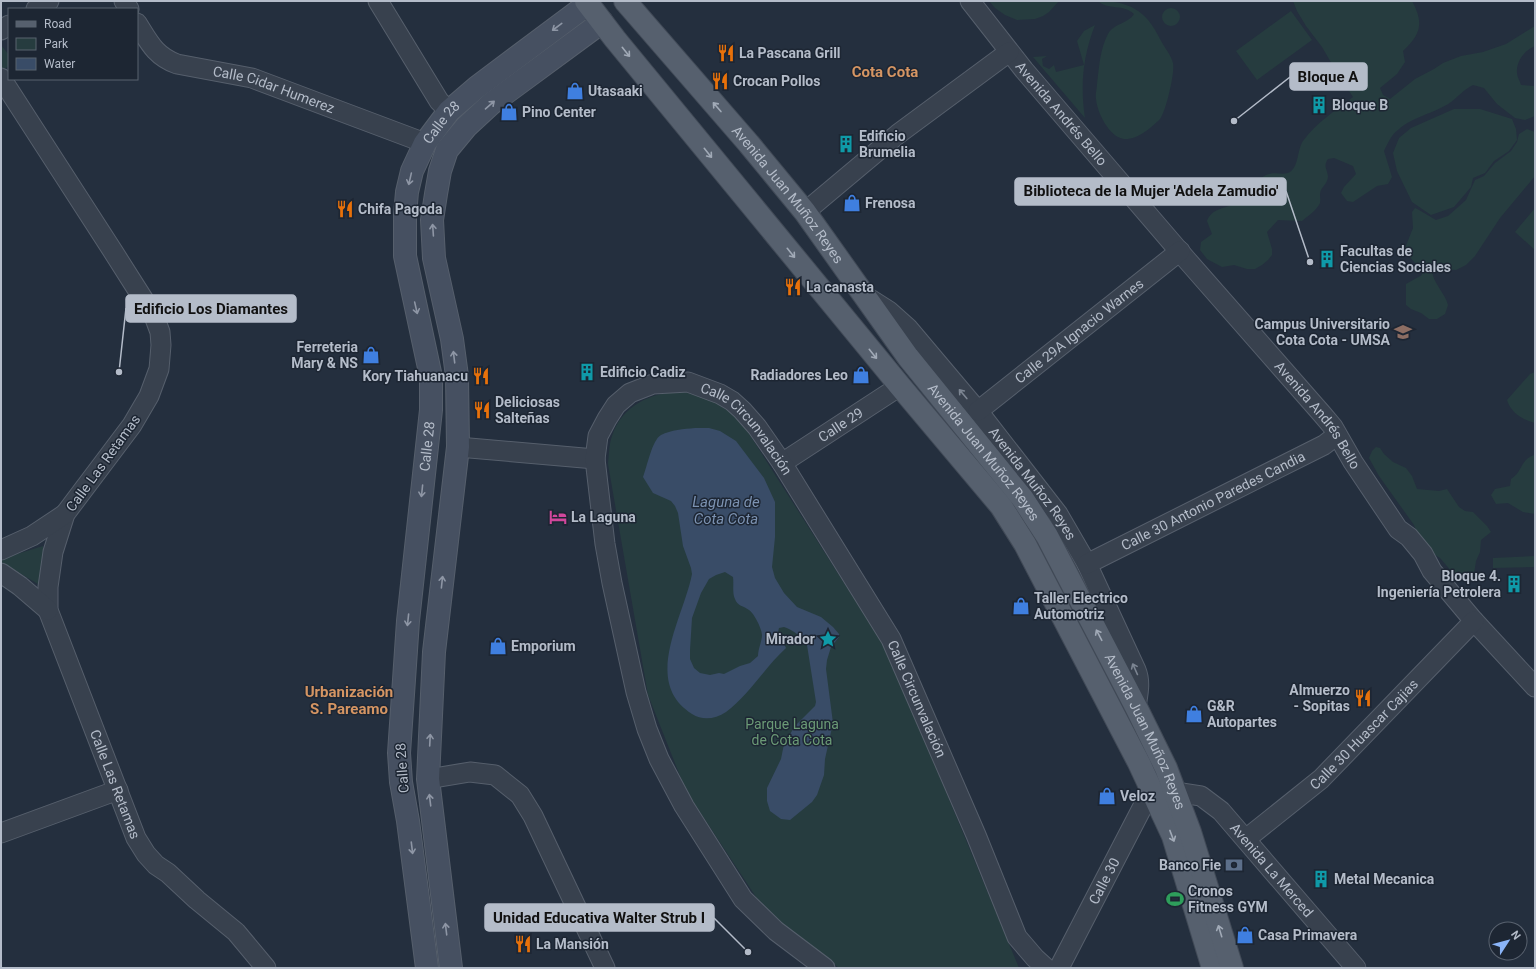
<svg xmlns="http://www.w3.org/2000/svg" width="1536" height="969" viewBox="0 0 1536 969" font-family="Roboto,sans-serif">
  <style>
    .green { fill: #263c3f }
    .water { fill: #394c67; fill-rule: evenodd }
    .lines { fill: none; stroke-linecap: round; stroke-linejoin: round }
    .street-casing { stroke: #565f6c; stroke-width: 21 }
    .secondary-casing { stroke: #565f6c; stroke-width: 24 }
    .primary-casing { stroke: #414a57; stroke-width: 24 }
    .street { stroke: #38414e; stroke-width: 19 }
    .secondary { stroke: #465061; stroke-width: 22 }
    .primary { stroke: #56606e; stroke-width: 22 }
    .oneway { stroke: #8e96a5 }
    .oneway2 { stroke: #a1aab7 }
    .oneway3 { stroke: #7c8592 }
    .labels { text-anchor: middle; stroke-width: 3; stroke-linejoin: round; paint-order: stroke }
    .poi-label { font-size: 14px; font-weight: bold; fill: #b4bcc9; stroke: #1d2633; text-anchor: start }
    .street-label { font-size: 14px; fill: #b4bcc9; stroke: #1d2633 }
    .park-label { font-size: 14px; fill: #6b9a76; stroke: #1d2633 }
    .neighbourhood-label { font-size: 15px; font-weight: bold; fill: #d59563; stroke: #1d2633 }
    .water-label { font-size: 15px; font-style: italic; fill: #7c92b1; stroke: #1d2633 }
    .leader { fill: none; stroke: #b4bcc9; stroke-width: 1.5 }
    .callout-dot { fill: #b4bcc9; stroke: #1d2633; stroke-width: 1.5 }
    .callout { fill: #b4bcc9; stroke: #b4bcc9; stroke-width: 1.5 }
    .callout-label { font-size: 15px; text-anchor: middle; font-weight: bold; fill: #111 }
  </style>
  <rect width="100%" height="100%" fill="#242f3e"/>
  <!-- green -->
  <path class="green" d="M989,1h70l-10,11 -6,4 -8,3 -18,1 -12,-5 -10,-7z
    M1098,1c31,0 48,9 62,38 4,8 11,16 13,24 2,10 -7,48 -13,56 -9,9 -23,21 -36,20 -15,-2 -27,-27 -28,-40 -1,-5 1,-10 1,-15 2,-17 3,-35 11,-50 6,-11 20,-10 26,-20 -10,-10 -27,-4 -36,-13z
    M1293,1h119c12,22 9,33 -9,50l2,11 -8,12 -17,14 3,7 7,4 25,-20 19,-10 9,-6 18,-7 22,-4 23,-8 29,-18v20c-10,4 -19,15 -18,27 0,4 3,8 4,12l14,1v30l-10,4 -10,-2 -18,-14 -13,-16 -11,-3c-10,5 -14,11 -22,17 -17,12 -38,14 -53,28 -7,5 -10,13 -14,21l8,26 -4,7 -11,2 -24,16 -6,-1 -6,-8 3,-6 12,-13 -3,-8 -19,-8 -6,1c-5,7 -1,10 0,17 0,6 -4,9 -7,14 -2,5 0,8 -1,13 -3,7 -12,13 -18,18l-24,-1 -11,12 5,17v6l-4,5 -6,5 -7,4h-8l-13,-4 -12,2 -15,-8 -7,-9 1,-8 11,-8 -5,-13c5,-14 20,-12 30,-19 11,-7 17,-21 29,-27 9,-4 18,1 24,-3 9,-6 7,-22 13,-31 13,-18 32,-30 50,-44l-17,-26 -14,-24 -16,-21 -9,-15z
    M1162 17a9 9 0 1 1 18 0a9 9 0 1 1-18 0Z
    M1291,11l21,29 -55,40 -21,-29z
    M1095,25c-12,31 -15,60 -10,93l-52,-61 14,-1 -5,3 1,7 6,3 5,-4 2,7 28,-7 -7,-24 7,-10z
    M1,45l8,10v11l-8,5z
    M1454,109h26l32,10 4,10 1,11 -8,11 -15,10 -9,12 -12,5 -2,9 -17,20 -23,8 -19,-13 -15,-31 -4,-18 6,-15 12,-10z
    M1527,129l8,3v44l-35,42 -25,38 -9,9 -10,5 -11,-1 -8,-3 -5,5c1,12 13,22 16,34l-3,9 -8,5h-8l-8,-6 -10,-4 -5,-4v-21l16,-9c-3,-12 -14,-16 -17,-27l8,-20 -1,-16 3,-4 4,2 17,10 12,-4 18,-16 9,-20 9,-4 11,-13 16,-12 6,-9 2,-8z
    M1535,208v42l-20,-18z
    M1535,372v51c-12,-3 -24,-10 -28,-23l23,-26z
    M681,391l30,9 19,12 16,17 142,223 131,316h-180l-57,-45 -26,-26 -70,-106 -38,-96 -40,-231c1,-9 1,-20 4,-28 10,-31 39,-43 69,-45z
    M1376,447l4,1 4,6 9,8 13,6 6,8 5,13 22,2 8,-2 12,18 6,4 8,1 14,14 4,6 -10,8 -1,12 -4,9 -2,13 -13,6 -3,-1 -18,-21 -11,-7 -16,-15 3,-6 -2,-5 -35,-49 -10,-18 3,-7z
    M1534,455h1v59l-12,-2 -15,-9 -12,1 -5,-9 4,-6 15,-3 1,-7c12,-8 9,-19 23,-24z
    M43,546v41l-42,-25v-3z
    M1535,556v11l-42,1v-10z"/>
  <!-- water -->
  <path class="water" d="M695,428h14l11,3 16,10 28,37 11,24v35l-3,30 3,11 9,15 13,14 24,10 12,10 6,7v3l-8,10 -4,13 -1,9 7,54 -8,36 -1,16 -7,20 -5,7 -22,18 -9,-1 -11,-8 -3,-10v-13l14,-29 3,-15 11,-18 20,-20 1,-4 -9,-57c-4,-8 -14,-15 -23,-18l-5,1 -1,4 8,16c-20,18 -38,48 -60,64 -11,7 -23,9 -34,2 -51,-32 -8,-97 0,-140l-1,-6 -8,-22 -5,-33 -3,-7 -4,-5 -18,-8 -10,-16c4,-10 9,-37 18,-42 10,-5 23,-6 34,-7zM725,572l8,5c1,7 -1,16 2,22 2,7 9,7 14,11 5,3 13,19 13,25 0,6 -4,14 -4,21l-8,7 -10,3 -16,8 -5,-1 -9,2 -10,-2 -6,-5 -4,-9v-9l2,-32 9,-25 8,-14 7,-4z"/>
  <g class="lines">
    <!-- street casing -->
    <g class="street-casing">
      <g id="street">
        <path d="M124,1l5,8"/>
        <path d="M378,1l61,100 10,10"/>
        <path id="s1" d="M970,1l54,69 162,189 136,155 11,13 20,35 45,67 11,8 14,17 9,17 42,50 61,66"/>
        <path d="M36,9l13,-8"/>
        <path id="s2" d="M137,23c12,19 18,33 40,41l75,14 173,65"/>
        <path d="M1,30l8,-5"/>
        <path id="s3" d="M1,78l113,175 40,63 6,16 1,13 -2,24 -10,27 -17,29 -67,89 -12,38 -5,35v23l88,228 10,16 10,11 12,8 29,27 39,32 30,36"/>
        <path d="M805,212l93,-78 111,-82"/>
        <path id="s4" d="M867,297l22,14 19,17 70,83 80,103 29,50 49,106c5,12 2,24 0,37"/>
        <path id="s5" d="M978,411l202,-160"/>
        <path d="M458,447l137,12"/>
        <path id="s6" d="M782,463l118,-77"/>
        <path d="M1,550l31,-14 33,-22"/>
        <path id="s7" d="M1087,564l237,-119 13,-10"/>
        <path d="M1,573l19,13 28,24"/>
        <path d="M428,779l42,-7 25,3 25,20 13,21 72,152"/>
        <path id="s8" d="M1175,792l26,4 20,15 135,157"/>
        <path d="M1,833l117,-43"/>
        <path id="s9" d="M1246,839l75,-60 153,-158"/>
        <path id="s10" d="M825,968l-49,-37 -33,-32 -59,-93 -25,-47 -12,-30 -11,-37 -24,-109 -7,-39 -10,-85 3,-23 9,-17 9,-14 14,-12 23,-9 35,-2 32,12 12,7 10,9 15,17 25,36 109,176 85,196 41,102 18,21 11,10"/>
        <path id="s11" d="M1059,968l84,-162 13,-6"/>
      </g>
    </g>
    <!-- secondary casing -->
    <g class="secondary-casing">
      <g id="secondary">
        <path id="s12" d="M427,968l-19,-147 -7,-39 -2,-29 9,-132 23,-211v-33l-26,-121v-41l2,-23 5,-21 13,-28 24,-32 28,-24 111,-83"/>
        <path d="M451,968l-23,-189 6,-127 24,-205 -1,-71 -5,-37 -18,-81 -2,-38 4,-26 4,-23 7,-21 19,-23 26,-24 110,-81"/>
      </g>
    </g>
    <!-- primary casing -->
    <g class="primary-casing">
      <g id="primary">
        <path d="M586,1l29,38 285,347 101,120 24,38 114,219 34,73 40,132"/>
        <path id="s13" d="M625,1l124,143 56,68 103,145 115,142 24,37 89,171 30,61 24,64 42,136"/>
      </g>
    </g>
    <!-- street -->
    <use href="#street" class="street"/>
    <!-- secondary -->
    <use href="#secondary" class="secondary"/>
    <!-- primary -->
    <use href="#primary" class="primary"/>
  </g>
  <!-- one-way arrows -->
  <defs><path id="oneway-shaft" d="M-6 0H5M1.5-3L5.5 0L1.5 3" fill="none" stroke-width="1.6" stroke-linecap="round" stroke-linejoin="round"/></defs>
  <g class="oneway">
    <use href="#oneway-shaft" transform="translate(557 27) rotate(143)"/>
    <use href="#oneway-shaft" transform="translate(490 105) rotate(-41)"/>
    <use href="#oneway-shaft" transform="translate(410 179) rotate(103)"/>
    <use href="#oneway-shaft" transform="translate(433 230) rotate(-94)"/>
    <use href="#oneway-shaft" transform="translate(416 308) rotate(77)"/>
    <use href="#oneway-shaft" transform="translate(454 357) rotate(-97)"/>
    <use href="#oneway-shaft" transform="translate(422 491) rotate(96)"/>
    <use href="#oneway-shaft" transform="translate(442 582) rotate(-84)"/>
    <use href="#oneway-shaft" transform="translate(408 620) rotate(96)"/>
    <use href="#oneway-shaft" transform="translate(430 740) rotate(-87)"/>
    <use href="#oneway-shaft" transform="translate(430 800) rotate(-97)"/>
    <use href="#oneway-shaft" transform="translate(412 848) rotate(83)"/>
    <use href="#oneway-shaft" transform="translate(446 929) rotate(-97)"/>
  </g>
  <g class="oneway2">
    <use href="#oneway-shaft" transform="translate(626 52) rotate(51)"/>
    <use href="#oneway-shaft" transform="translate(717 107) rotate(-131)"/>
    <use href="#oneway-shaft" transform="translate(708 153) rotate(51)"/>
    <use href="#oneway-shaft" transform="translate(791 253) rotate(51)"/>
    <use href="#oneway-shaft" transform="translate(873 354) rotate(51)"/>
    <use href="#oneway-shaft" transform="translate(1099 635) rotate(-118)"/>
    <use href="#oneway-shaft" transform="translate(1172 836) rotate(69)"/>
    <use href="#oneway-shaft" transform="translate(1220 931) rotate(-107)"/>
  </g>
  <g class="oneway3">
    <use href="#oneway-shaft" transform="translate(963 394) rotate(-130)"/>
    <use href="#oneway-shaft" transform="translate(1135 669) rotate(-114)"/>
  </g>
  <!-- icons -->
  <defs>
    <g id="restaurant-bare" transform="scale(1.38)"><path d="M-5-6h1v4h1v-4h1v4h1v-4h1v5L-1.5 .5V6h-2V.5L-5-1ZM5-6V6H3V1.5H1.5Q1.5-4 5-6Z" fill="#e8710a" stroke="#1d2633" stroke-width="2.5" paint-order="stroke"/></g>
    <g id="shop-bare" transform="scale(1.38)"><path d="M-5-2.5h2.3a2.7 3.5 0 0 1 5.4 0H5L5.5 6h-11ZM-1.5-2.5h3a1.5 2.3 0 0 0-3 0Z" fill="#3f7fe0" stroke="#1d2633" stroke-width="2.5" paint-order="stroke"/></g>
    <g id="building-bare" transform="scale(1.38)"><path d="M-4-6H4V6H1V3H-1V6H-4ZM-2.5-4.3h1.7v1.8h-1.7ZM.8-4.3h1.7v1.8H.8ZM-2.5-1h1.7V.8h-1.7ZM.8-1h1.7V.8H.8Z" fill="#0f9aa8" stroke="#1d2633" stroke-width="2.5" paint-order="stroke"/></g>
    <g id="university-bare" transform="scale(1.38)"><path d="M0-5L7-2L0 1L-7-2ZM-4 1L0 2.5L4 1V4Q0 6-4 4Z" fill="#8d6e63" stroke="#1d2633" stroke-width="2.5" paint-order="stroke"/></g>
    <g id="hotel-bare" transform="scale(1.38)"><path d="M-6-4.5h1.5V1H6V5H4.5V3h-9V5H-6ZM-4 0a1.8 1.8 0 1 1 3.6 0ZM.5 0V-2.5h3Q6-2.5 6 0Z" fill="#d1479c" stroke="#1d2633" stroke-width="2.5" paint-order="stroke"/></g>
    <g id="sight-bare" transform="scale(1.38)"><path d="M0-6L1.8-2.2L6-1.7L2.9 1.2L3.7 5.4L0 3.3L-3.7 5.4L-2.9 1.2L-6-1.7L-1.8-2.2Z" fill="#0f9aa8" stroke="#1d2633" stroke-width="2.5" paint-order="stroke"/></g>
    <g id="bank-bare" transform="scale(1.38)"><path d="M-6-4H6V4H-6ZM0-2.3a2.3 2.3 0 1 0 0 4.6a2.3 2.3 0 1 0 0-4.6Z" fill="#5c6f8a" stroke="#1d2633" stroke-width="2.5" paint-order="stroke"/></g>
    <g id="stadium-bare" transform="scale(1.38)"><path d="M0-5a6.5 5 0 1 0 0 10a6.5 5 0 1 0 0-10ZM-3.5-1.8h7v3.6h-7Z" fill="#2e9e5b" stroke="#1d2633" stroke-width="2.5" paint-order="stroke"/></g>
  </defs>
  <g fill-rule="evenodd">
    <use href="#restaurant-bare" x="726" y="53"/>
    <use href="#restaurant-bare" x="720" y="81"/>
    <use href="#shop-bare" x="575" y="91"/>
    <use href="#building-bare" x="1319" y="105"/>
    <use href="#shop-bare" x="509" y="112"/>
    <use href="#building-bare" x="846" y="144"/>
    <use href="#shop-bare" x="852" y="203"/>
    <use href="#restaurant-bare" x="345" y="209"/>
    <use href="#building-bare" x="1327" y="259"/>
    <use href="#restaurant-bare" x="793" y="287"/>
    <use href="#university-bare" x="1403" y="332"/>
    <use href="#shop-bare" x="371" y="355"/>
    <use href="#building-bare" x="587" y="372"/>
    <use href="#shop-bare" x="861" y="375"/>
    <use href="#restaurant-bare" x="481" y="376"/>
    <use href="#restaurant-bare" x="482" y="410"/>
    <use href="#hotel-bare" x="558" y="517"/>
    <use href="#building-bare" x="1514" y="584"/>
    <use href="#shop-bare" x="1021" y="606"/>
    <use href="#sight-bare" x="828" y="639"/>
    <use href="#shop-bare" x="498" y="646"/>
    <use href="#restaurant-bare" x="1363" y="698"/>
    <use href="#shop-bare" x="1194" y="714"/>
    <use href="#shop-bare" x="1107" y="796"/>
    <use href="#bank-bare" x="1234" y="865"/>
    <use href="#building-bare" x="1321" y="879"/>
    <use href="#stadium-bare" x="1175" y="899"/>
    <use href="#shop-bare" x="1245" y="935"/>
    <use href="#restaurant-bare" x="523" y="944"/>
  </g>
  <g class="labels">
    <!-- poi labels -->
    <g class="poi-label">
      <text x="739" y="58">La Pascana Grill</text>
      <text x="733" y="86">Crocan Pollos</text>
      <text x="588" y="96">Utasaaki</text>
      <text x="1332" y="110">Bloque B</text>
      <text x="522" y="117">Pino Center</text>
      <text x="859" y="141">Edificio<tspan x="859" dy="16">Brumelia</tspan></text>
      <text x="865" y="208">Frenosa</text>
      <text x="358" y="214">Chifa Pagoda</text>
      <text x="1340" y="256">Facultas de<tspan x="1340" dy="16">Ciencias Sociales</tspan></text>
      <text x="806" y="292">La canasta</text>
      <text x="1390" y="329" text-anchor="end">Campus Universitario<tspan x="1390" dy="16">Cota Cota - UMSA</tspan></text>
      <text x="358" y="352" text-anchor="end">Ferreteria<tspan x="358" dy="16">Mary &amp; NS</tspan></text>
      <text x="600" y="377">Edificio Cadiz</text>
      <text x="848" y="380" text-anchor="end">Radiadores Leo</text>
      <text x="468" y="381" text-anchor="end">Kory Tiahuanacu</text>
      <text x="495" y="407">Deliciosas<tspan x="495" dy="16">Salteñas</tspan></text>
      <text x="571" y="522">La Laguna</text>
      <text x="1501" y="581" text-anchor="end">Bloque 4.<tspan x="1501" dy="16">Ingeniería Petrolera</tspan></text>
      <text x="1034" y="603">Taller Electrico<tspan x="1034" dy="16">Automotriz</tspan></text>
      <text x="815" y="644" text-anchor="end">Mirador</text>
      <text x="511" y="651">Emporium</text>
      <text x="1350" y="695" text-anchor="end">Almuerzo<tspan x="1350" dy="16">- Sopitas</tspan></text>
      <text x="1207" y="711">G&amp;R<tspan x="1207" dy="16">Autopartes</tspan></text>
      <text x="1120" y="801">Veloz</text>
      <text x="1221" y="870" text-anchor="end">Banco Fie</text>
      <text x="1334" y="884">Metal Mecanica</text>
      <text x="1188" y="896">Cronos<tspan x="1188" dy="16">Fitness GYM</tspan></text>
      <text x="1258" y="940">Casa Primavera</text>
      <text x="536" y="949">La Mansión</text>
    </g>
    <!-- street labels -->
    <g class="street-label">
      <text dy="5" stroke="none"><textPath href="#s2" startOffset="159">Calle Cidar Humerez</textPath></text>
      <text dy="5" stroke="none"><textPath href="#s1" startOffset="145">Avenida Andrés Bello</textPath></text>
      <text dy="5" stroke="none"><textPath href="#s12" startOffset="861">Calle 28</textPath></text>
      <text dy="5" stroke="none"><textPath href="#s13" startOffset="253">Avenida Juan Muñoz Reyes</textPath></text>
      <text dy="5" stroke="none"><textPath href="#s5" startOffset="129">Calle 29A Ignacio Warnes</textPath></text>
      <text dy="5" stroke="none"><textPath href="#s1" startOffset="541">Avenida Andrés Bello</textPath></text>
      <text dy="5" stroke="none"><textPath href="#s6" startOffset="70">Calle 29</textPath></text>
      <text dy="5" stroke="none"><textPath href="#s10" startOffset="793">Calle Circunvalación</textPath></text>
      <text dy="5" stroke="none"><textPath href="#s12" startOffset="525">Calle 28</textPath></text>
      <text dy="5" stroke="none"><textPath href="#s13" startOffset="577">Avenida Juan Muñoz Reyes</textPath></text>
      <text transform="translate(103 463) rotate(-54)" y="5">Calle Las Retamas</text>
      <text dy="5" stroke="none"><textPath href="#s4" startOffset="251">Avenida Muñoz Reyes</textPath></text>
      <text dy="5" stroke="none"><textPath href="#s7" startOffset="141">Calle 30 Antonio Paredes Candia</textPath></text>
      <text dy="5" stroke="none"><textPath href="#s10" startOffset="1116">Calle Circunvalación</textPath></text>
      <text dy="5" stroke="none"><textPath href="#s13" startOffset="901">Avenida Juan Muñoz Reyes</textPath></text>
      <text dy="5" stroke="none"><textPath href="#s9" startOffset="158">Calle 30 Huascar Cajias</textPath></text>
      <text transform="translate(402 768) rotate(-94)" y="5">Calle 28</text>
      <text dy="5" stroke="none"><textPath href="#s3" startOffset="796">Calle Las Retamas</textPath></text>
      <text dy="5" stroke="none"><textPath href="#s8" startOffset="129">Avenida La Merced</textPath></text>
      <text dy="5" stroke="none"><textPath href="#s11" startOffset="98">Calle 30</textPath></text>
    </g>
    <!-- park labels -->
    <g class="park-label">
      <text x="792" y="729">Parque Laguna<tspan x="792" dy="16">de Cota Cota</tspan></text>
    </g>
    <!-- neighbourhood labels -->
    <g class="neighbourhood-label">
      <text x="885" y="77">Cota Cota</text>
      <text x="349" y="697">Urbanización<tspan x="349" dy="17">S. Pareamo</tspan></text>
    </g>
    <!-- water labels -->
    <g class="water-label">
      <text x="726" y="507">Laguna de<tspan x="726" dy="17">Cota Cota</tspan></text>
    </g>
  </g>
  <!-- callouts -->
  <path class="leader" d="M1234 121L1290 77M1310 262L1286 191M119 372L126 308M748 952L714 918"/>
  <g class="callout-dot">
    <circle cx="1234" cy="121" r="4"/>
    <circle cx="1310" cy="262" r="4"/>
    <circle cx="119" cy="372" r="4"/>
    <circle cx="748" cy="952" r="4"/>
  </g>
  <g class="callout">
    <rect x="1290" y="63" width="77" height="27" rx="4"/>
    <rect x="1015" y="178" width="271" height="27" rx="4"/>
    <rect x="126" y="295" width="170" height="27" rx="4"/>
    <rect x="485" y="904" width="229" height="27" rx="4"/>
  </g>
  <g class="callout-label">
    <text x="1328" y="82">Bloque A</text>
    <text x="1151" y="196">Biblioteca de la Mujer 'Adela Zamudio'</text>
    <text x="211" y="314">Edificio Los Diamantes</text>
    <text x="599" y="923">Unidad Educativa Walter Strub I</text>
  </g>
  <!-- border -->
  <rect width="1536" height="969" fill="none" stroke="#b4bcc9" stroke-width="4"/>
  <!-- legend -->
  <rect x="8" y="8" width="130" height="72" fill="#1d2633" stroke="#59626f"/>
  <rect x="16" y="21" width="20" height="6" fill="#56606e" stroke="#59626f"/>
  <text x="44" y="28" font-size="12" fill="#b4bcc9">Road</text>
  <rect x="16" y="38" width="20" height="12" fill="#263c3f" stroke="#59626f"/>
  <text x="44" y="48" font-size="12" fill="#b4bcc9">Park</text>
  <rect x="16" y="58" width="20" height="12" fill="#394c67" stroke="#59626f"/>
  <text x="44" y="68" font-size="12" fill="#b4bcc9">Water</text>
  <!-- north arrow -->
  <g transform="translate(1508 941) rotate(54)"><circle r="19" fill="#1d2633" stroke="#59626f"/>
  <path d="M0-3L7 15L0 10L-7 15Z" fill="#8ab4f8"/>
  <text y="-6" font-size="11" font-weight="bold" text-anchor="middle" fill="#b4bcc9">N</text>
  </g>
</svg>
